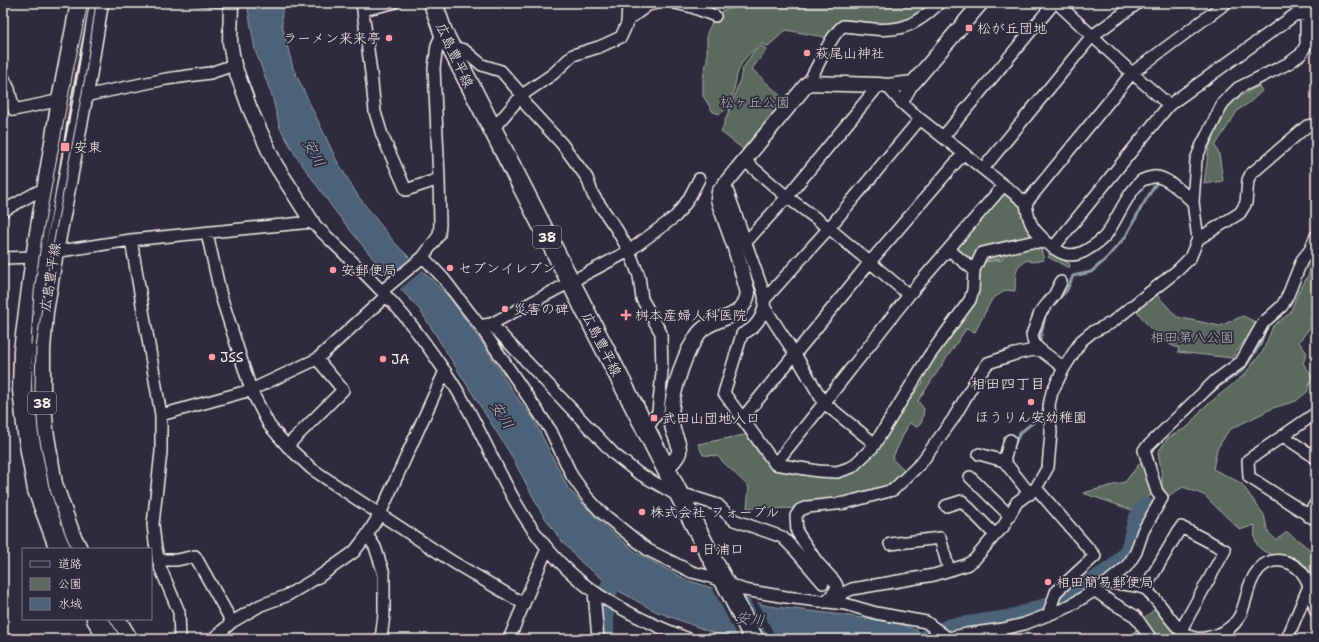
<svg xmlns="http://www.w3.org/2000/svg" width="1319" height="642" viewBox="0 0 1319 642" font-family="'Shantell Sans','Klee One',sans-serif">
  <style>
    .green { fill: #5b695f; stroke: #a8ada4 }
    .water { fill: #4d6278; stroke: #909ba5 }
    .pier { fill: #2f2a3d }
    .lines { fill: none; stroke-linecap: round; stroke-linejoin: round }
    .stream { stroke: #909ba5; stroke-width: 3 }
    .river { stroke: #4d6278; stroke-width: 19 }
    .minor-casing { stroke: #f4f1e8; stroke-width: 14 }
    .tertiary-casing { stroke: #f4f1e8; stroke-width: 17 }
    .primary-casing { stroke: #f4f1e8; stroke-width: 21 }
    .minor { stroke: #2f2a3d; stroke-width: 11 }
    .tertiary { stroke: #2f2a3d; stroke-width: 14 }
    .primary { stroke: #2f2a3d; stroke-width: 18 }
    .tram { stroke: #f4f1e8; stroke-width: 1 }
    .poi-dot { fill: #ff9aa2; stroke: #2f2a3d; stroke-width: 1.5 }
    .labels { text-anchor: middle; stroke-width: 3.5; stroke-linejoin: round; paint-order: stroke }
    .shield { fill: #2f2a3d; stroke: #b9b5b5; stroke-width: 1 }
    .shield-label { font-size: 13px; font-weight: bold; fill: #f4f1e8 }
    .poi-label { font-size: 14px; fill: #f4f1e8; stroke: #2f2a3d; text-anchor: start }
    .street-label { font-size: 14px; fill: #f4f1e8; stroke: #2f2a3d }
    .park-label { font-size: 14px; fill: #afb4aa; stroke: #2f2a3d }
    .water-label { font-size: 15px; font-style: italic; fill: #b1b8bb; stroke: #2f2a3d }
    .neighbourhood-label { font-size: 15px; fill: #f4f1e8; stroke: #2f2a3d }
  </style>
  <rect width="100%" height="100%" fill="#2f2a3d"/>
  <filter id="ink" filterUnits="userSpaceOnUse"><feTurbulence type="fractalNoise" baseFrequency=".025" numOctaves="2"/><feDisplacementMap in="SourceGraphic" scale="8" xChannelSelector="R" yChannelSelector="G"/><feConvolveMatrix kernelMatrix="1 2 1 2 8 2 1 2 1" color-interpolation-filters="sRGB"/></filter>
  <g filter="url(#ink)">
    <!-- green -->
    <path class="green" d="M754,3h181l-36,23 -60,-1 -10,13 -43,-8 -18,16 -7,-2c-11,7 -21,18 -24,31 -3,13 -5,31 -17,39l-7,-2 -10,-16v-18l4,-18v-27l8,-17 9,-6 23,-4z
      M761,46l6,3 -15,20 33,31 -42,49 -22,-17 19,-52 2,-10 11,-18z
      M1259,86l3,5 -13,12 -11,7 -23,36 4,8 4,27 -19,3 5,-37 21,-45z
      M1007,190l15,12 18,37 -59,11 -8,16 -19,-16z
      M1040,246l4,14 -12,2 -4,-2c-15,5 -12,17 -13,31l-9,-1 -14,9 -17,33 -9,-3 -48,72 6,8 -2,12 -5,6 -8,-4 -17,36 14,12c-18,25 -80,35 -109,37 -16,1 -33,0 -50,0l2,-21 -32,-31 -14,-1 -5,-11 51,-10 26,30 43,7 34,-4 53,-68 5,1 13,-18 -4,-4 59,-87 -1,-19 7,-10 18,-2 2,-8z
      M1002,252l-2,7 -16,2v-6z
      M1051,253l19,11 -1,4 -21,-11z
      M1316,256v58l-6,3 1,9 -12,16 8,11 -4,10 9,13 -5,16 -11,9 -23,7 -44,22 -12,19 -4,20 28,14 23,32 4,17 8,8 11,-8 29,22v42l-31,-39c-22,-3 -33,-8 -30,-32l-15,5 -36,-35 -21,-8 -15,9 -6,-4v-16l-4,-24 10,-14 21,-12 13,-17 42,-34 19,-24 10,-25 17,-13 7,-18 12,-21v-10z
      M1156,294l21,23 43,9 23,-10 14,7 -25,35 -54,-6 1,-4c-20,-5 -32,-23 -44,-40z
      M1140,463l9,12 3,18 -14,19 -55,-19 42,-11z
      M1156,608l28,31h-29l-13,-19z
      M1139,628l6,11h-21z"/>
    <!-- water -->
    <path class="water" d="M247,3h35v22l11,43 44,93 21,35 36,46 56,56 35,49 30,48 18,23 35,70 32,34 37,31 50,27 81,26 75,9 58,9 36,15h-170l-51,-5 -61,-23 -38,-21 -35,-27 -22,-24 -19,-27 -30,-57 -91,-145 -45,-49 -40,-50 -39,-55 -16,-28 -8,-32 -17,-46z"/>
    <!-- pier -->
    <path class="pier" d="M412,257l12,12 -25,21 -11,-12z
      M712,587l6,1 26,51 -6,-1z
      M748,597l8,3 21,39h-8z"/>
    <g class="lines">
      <!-- stream -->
      <path class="stream" d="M173,3l51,4
        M240,6h10
        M1053,305l14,-15 6,-14 18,-4 15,-13 20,-23 15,-28 16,-26 3,1
        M1271,323l9,-7 5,-7
        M1039,344l7,-32
        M1206,397l13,-11 24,-16 17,-25 5,-15
        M1180,422l12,-11
        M1154,446l-3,7 5,16
        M1013,447l7,-14 21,-17 4,-11
        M961,627l4,5"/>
      <!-- river -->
      <path class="river" d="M605,639l-1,-36 13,-36
        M926,639l24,-11 61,-9 54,-18 48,-32 10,-10 7,-10 7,-29 9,-13"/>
      <!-- minor casing -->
      <g class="minor-casing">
        <path id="minor" d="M362,3l9,70 4,39 7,23 24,55 33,-11
          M675,3l17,4 23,9
          M1057,3l75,70 37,32
          M363,10l30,-7
          M627,23l1,-20
          M450,46l14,4 18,15 19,6 21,24 4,10 36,39 25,34 6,17 24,35 12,21 10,25 3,23 19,34 1,39 -4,40 -12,18
          M3,77l6,12 5,21 47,-10
          M808,83c9,-14 23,-49 35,-57 44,4 62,11 96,-23
          M887,86l15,17 18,16 106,84c3,24 8,27 25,43 11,9 21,12 34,5 7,-4 15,-9 21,-16 12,-17 20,-40 35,-54 3,-2 8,-3 12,-4 13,-2 31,17 40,25
          M84,96l82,-17 44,-6 24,-8
          M902,103l11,-20
          M492,130l30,-35 31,-21 20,-19 26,-8 22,-10 8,-18 19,-14 10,-2
          M943,137l111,-134
          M744,160l43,37 42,31 80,67
          M983,169l109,-133 46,-33
          M725,184l38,107c5,18 -4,36 -21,43l-18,59 51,71 43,7 19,1 15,-5 21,-20 56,-91 41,-56 3,-10 1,-20 8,-17 49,-11 17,1
          M1026,203l106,-130 94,-70
          M3,211l32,-18 11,-5
          M207,233l14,63 30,94 18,35 18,21 25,23 43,29 98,64 71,42
          M1198,239l42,-26 6,-10 2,-23 3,-6 56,-48 9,-1
          M131,240l30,175v37l-8,72 2,19 5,24 19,45 1,27
          M745,243l42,-46 92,-112
          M1053,248l116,-143 127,-91 20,3
          M949,250l25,20
          M423,257l20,21 37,48 71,105 21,45 15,21 15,16 46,37 44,22 16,4 36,14 42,7 59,7 31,9 50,9 23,17
          M3,258l32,-1 19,-5 77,-12 181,-18c29,29 60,57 87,88 15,17 32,41 45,60 29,41 47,89 72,133 43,75 94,106 173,136
          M382,291l41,-34 16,-22 1,-10 -1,-46 -5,-111 3,-23 6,-13
          M765,299l64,-71 91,-109
          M765,308l30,46 29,49 51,41
          M491,324l123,130 24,19 35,20 4,-1 41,13 8,8 8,7 48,17 12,12 29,34
          M484,325l7,-1 138,-73 47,-35 12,-16 11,-21
          M1039,349l-5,-5 -2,-9 8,-22 15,-19 6,-12
          M1316,413l-68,47 1,17 67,43
          M161,415l90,-25 66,-31 69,-63
          M742,419l128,-157 93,-108
          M1284,435l2,3 30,20
          M287,446l56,-56 -26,-31
          M979,454l25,7 26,33
          M1004,461l6,-21
          M775,464l49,-61 85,-108 94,-109
          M970,477l39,38
          M1036,488l59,68 -39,36 -8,23
          M946,506l16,-5 33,34
          M1308,516l8,-13
          M367,535l8,12 9,27v41l-3,24
          M890,544l50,-6 9,32
          M158,560h19l18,-4 37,66
          M1107,583c12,1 25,1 36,5 4,1 7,5 9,8 13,12 25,39 43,42 8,2 16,-1 24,-4 33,-14 21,-43 40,-65 14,-15 37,-8 46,8 6,10 8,24 11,35
          M1145,588l36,-61 44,23 -44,80
          M1094,590l17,12 24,14 16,23
          M594,592l4,47
          M828,599l7,-8 2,-5 -2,-4 -18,-20 -20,-30 -1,-16 4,-6 8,-3 37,-4 48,-13 28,-27 32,-44 24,-41 11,-15 27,-9 24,-5 25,19
          M824,602l28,-13 82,-14 32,-10 8,-5 21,-25 8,-8 14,-25 19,-14 12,-21 3,-34 -2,-28 3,-13 12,-24 17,-27 11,-9 19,-9 67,-53 12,-12 8,-19 -5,-37 3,-42 5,-13 22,-44 15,-15 51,-25 12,-9 5,-9v-42
          M948,638l19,-4 36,-5 21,-5 42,-16 41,-25 19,-16 5,-7 5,-8 7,-21 19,-33 -5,-6 -13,-42 71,-69 26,-19 22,-39 19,-17 6,-11 14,-35 8,-10 6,-14
          M213,639l19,-17 29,-17 25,-9 34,-20 34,-24 13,-17 13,-21 65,-143
          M509,639l37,-88 3,1
          M1287,639l22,-53"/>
      </g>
      <!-- tertiary casing -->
      <g class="tertiary-casing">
        <path id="tertiary" d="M231,3l-1,39 4,23 16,44 25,55 37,58
          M666,469c4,-5 12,-11 13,-17 1,-10 -6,-18 -7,-27 -4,-21 10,-66 22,-84 2,-4 5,-9 9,-12 17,-14 40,-9 45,-36l-13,-45 -15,-42 -2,-7 1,-7 6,-8 83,-101 71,2 8,1 26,-3 68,-80"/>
      </g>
      <!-- primary casing -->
      <g class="primary-casing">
        <path id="primary" d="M433,3l10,29 267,523 18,33 26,51
          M59,549l-22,-59 -10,-56 -5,-44 1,-39 12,-94 26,-157 19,-97
          M78,549l-7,-14 -18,-51 -9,-54 -3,-42v-39l3,-37 10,-60 33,-175 12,-74
          M96,619l12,20
          M116,619l12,20"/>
      </g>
      <!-- minor -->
      <use href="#minor" class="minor"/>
      <!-- tertiary -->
      <use href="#tertiary" class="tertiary"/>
      <!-- primary -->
      <use href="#primary" class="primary"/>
      <!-- tram -->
      <path class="tram" d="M31,344l3,-52 8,-55 31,-166 15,-68
        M72,549l-6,-13 -17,-49 -11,-56 -3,-42 1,-41 8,-55 42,-221 10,-69
        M109,619l13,20"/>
    </g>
  </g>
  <!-- markers -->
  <g class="poi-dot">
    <rect x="965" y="24" width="8" height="8" rx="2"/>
    <circle cx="389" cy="38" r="4"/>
    <circle cx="807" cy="53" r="4"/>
    <rect x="60" y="142" width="10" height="10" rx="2"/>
    <circle cx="450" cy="268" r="4"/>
    <circle cx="333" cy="270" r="4"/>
    <circle cx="505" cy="309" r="4"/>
    <path d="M624 309h4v4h4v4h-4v4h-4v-4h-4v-4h4z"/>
    <circle cx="212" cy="357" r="4"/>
    <circle cx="383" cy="359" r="4"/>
    <circle cx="1031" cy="402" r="4"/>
    <rect x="650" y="414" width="8" height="8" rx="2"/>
    <circle cx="642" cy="512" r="4"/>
    <rect x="690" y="545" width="8" height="8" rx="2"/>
    <circle cx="1048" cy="582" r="4"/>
  </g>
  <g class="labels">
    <!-- shield labels -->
    <g class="shield">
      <rect x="533" y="226" width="28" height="22" rx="3"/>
      <rect x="28" y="392" width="28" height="22" rx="3"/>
    </g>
    <g class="shield-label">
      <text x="547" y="242">38</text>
      <text x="42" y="408">38</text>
    </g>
    <!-- poi labels -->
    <g class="poi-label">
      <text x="977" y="33">松が丘団地</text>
      <text x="381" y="43" text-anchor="end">ラーメン来来亭</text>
      <text x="815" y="58">萩尾山神社</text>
      <text x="74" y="152">安東</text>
      <text x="458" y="273">セブンイレブン</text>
      <text x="341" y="275">安郵便局</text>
      <text x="513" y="314">災害の碑</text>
      <text x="635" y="320">桝本産婦人科医院</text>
      <text x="220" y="362">JSS</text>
      <text x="391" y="364">JA</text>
      <text x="1031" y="422" text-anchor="middle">ほうりん安幼稚園</text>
      <text x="662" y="423">武田山団地入口</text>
      <text x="650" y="517">株式会社 フォーブル</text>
      <text x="702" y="554">日浦口</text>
      <text x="1056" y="587">相田簡易郵便局</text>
    </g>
    <!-- street labels -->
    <g class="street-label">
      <text transform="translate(455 55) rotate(65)" y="5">広島豊平線</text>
      <text transform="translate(50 277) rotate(-81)" y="5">広島豊平線</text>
      <text transform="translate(602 344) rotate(63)" y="5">広島豊平線</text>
    </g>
    <!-- park labels -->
    <g class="park-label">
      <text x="755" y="107">松ヶ丘公園</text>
      <text x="1192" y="342">相田第八公園</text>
    </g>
    <!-- water labels -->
    <g class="water-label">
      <text transform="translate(314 153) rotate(62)" y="5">安川</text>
      <text transform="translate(502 415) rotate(58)" y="5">安川</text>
      <text transform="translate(750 619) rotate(7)" y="5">安川</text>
    </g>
    <!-- neighbourhood labels -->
    <g class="neighbourhood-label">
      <text x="1008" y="389">相田四丁目</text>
    </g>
  </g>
  <!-- margin -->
  <rect width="1319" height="642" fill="none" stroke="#2f2a3d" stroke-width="16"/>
  <rect x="8" y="8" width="1303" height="626" fill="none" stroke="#f4f1e8" stroke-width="1.5" filter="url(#ink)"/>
  <!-- legend -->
  <rect x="22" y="548" width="130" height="72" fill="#2f2a3d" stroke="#7e7a81"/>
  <rect x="30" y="561" width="20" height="6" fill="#2f2a3d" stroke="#7e7a81"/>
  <text x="58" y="568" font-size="12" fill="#f4f1e8">道路</text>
  <rect x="30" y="578" width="20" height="12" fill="#5b695f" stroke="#7e7a81"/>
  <text x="58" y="588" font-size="12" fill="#f4f1e8">公園</text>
  <rect x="30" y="598" width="20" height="12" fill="#4d6278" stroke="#7e7a81"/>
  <text x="58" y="608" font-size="12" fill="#f4f1e8">水域</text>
</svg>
